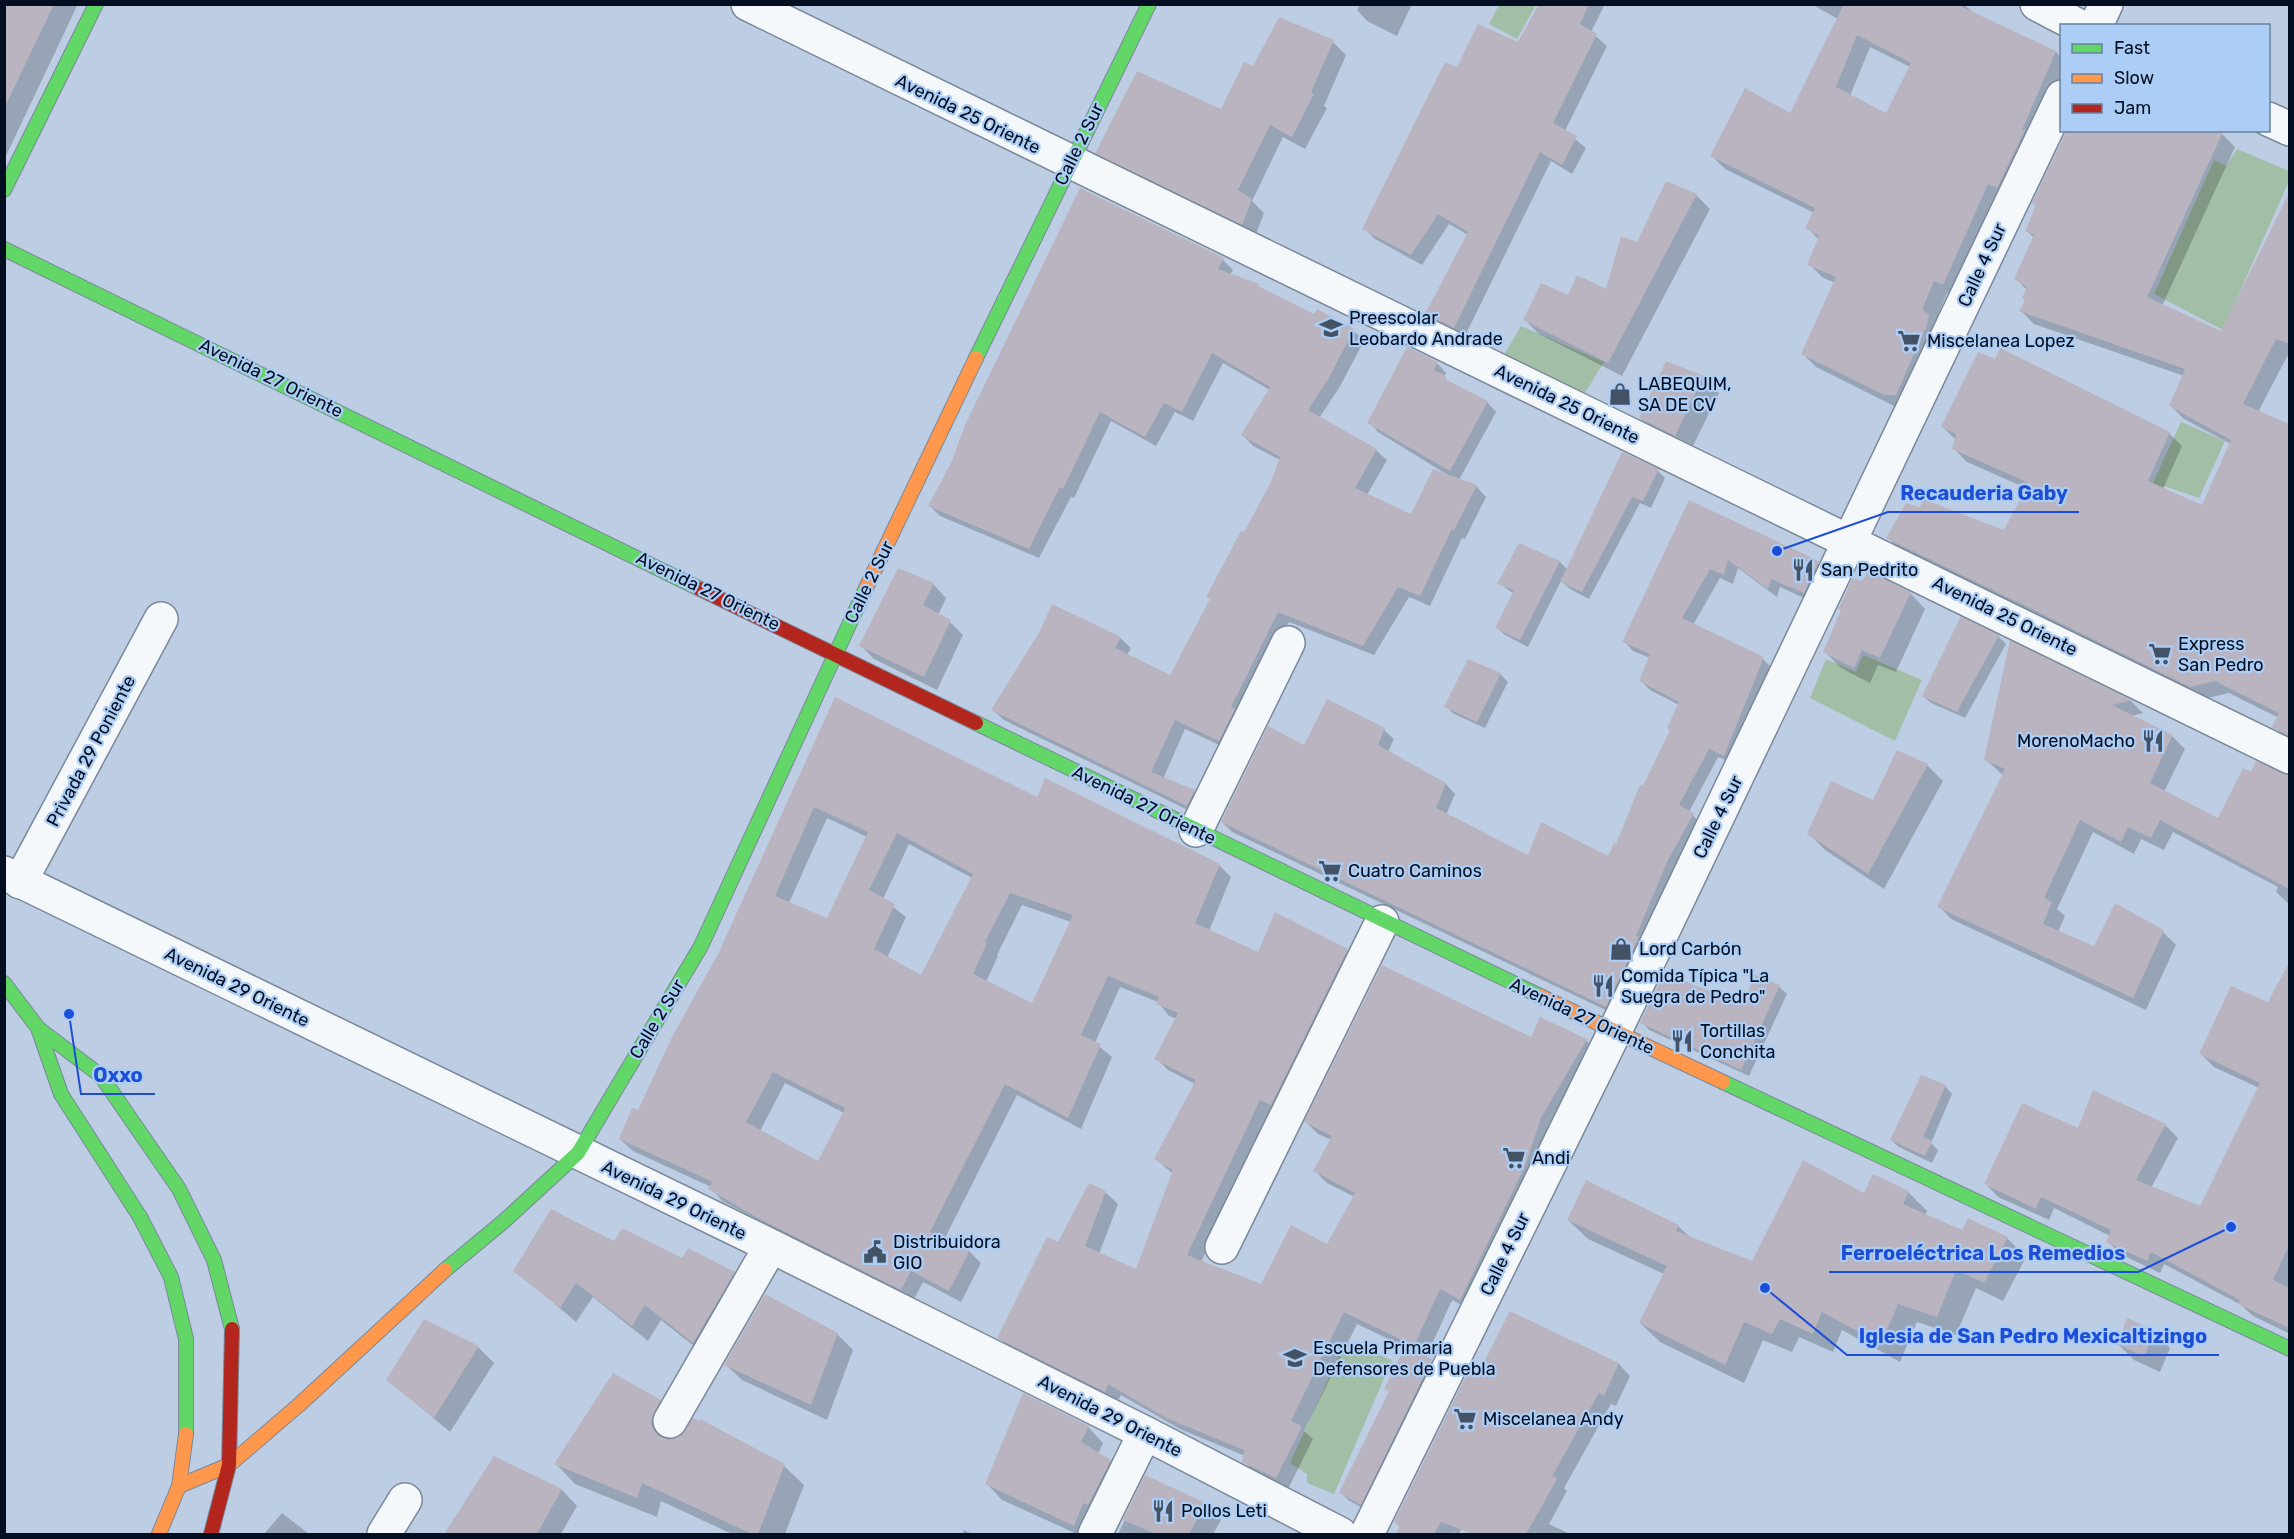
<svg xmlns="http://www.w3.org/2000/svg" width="2294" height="1539" viewBox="0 0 2294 1539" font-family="Rubik,sans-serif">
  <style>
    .green { fill: #a2bea6 }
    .shadow { fill: #0003; fill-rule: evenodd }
    .building { fill: #b9b4bf; fill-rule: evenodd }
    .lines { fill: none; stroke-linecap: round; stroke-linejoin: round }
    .street-casing { stroke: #79889a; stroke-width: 36 }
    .fast-casing { stroke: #79889a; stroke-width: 16 }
    .slow-casing { stroke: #79889a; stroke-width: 16 }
    .jam-casing { stroke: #79889a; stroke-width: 16 }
    .street { stroke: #f5f8fb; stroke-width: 33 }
    .fast { stroke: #63d668; stroke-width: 14 }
    .slow { stroke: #ff974d; stroke-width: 14 }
    .jam { stroke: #b3261e; stroke-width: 14 }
    .labels { text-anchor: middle; stroke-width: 4.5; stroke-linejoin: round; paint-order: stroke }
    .street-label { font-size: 18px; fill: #030f20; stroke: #accdf5 }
    .poi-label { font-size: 18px; fill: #030f20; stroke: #accdf5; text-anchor: start }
    .leader { fill: none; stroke: #1d4ed8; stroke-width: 2 }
    .callout-dot { fill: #1d4ed8; stroke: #accdf5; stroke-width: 2 }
    .callout-label { font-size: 20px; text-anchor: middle; font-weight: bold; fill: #1d4ed8; stroke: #accdf5; stroke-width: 4.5; stroke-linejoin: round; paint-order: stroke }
  </style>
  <rect width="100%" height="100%" fill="#bdcee4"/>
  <!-- green -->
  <path class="green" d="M1499,5h37l-19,34 -28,-15z
    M2237,149l52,22v10l-66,149 -69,-36 60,-134 12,6z
    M1521,326l83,36 -22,36 -81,-38z
    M2181,422l44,19 -26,57 -35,-12 -10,17 -8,-5z
    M1863,655l59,25 -27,61 -85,-43 16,-39 30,13z
    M1345,1342l47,18 -58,134 -27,-11v-9l-17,-11z"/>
  <!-- shadow -->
  <path class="shadow" d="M4,4h74l-74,156z
    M1360,4h52l-15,32 -30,-15 -10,-11z
    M1540,4h65l-14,28 16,14 -42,85 21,17 -14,26 -21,-13 -87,177 -27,-14 -10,-10 41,-79 -19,-11 -27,41 -47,-26 -11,-11 93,-159 61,-26z
    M1811,4h152l16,13 77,35 6,6v39l-106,199 -9,-3 -12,29 7,6 -44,80 -82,-41 -13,-13 32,-71 -13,-6 -13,-13 10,-24 -12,-13 7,-14 -89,-44 -13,-13 78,-41 48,-96zM1870,47l40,20 -24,48 -36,-19z
    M1333,42l13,13 -22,51 3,2 -22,41 -22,-12 -31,64 12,12 -9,24 -145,-70 -13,-14 124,-42z
    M2222,134l13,13 -73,159 59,27 69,-139v157l-32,61 32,14v315l-16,-14 5,-9 -50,-25 -25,6 -303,-148 -13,-13 117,-6 23,-43 -61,-27 -13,-13 2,-9 -13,-13 226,6 13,13 -19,43 40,18 28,-63 -47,-25 -13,-13 13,-30 -150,-52 -13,-13 6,-11v-10l-11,-11 18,-41 -7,-7 10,-25 -3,-3z
    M1696,195l14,14 -88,167 -83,-42 -14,-14 44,-23 38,-6 31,-47z
    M1223,260l10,10 -3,5 28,11 5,5 52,25 3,-5 35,19 11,11 -25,47 -20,30 57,32 11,10 -20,35 45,21 39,-39 -73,-45 -9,-10 68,-59 9,10 -2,4 7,7 36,18 9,10 -37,68 17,6 10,11 -21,42 -3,-1 -32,68 -21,-9 -35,58 -85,-33 -48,95 -11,33 -45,-21 -22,50 31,13 10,10 -6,13 -194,-95 -11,-10 127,-72 11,10 -4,7 44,22 40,-77 -3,-3 63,-112 9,-25 -27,-14 -10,-11 27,-45 -47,-27 -30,58 -18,-9 -19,34 -45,-25 -37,77 -3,-1 -32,61 -99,-42 -10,-10z
    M1703,378l16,15 -28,57 -35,-17 -16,-15z
    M1623,454l35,17 7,7 -14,30 -11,-5 -51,96 -19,-10 -9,-8 -33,66 -23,-12 -8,-7 17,-34 -15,-11 21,-38 40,17 8,8z
    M1690,502l128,61 10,9 -15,30 -33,-15 -3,10 -39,-29 -5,16 -13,-6 -27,47 70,34 9,9 -38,96 -16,-7 -29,55 13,12 -86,191 -384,-183 -10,-10 83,-75 23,-46 56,29 10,9 -6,13 58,32 9,10 -9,21 83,42 80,1 8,-12 55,-115 7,-26 -29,-15 -9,-9 9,-23 -17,-7 -9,-10z
    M933,584l13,14 -8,17 12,7 13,13 -26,55 -63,-31 -13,-13z
    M1910,593l15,16 -29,63 -18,-7 -8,18 -29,-15 -16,-16z
    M1998,636l8,8 -41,74 -34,-15 -8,-7z
    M2011,642l120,59 12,12 -12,3 41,20 13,13 -21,43 54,28 39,-57 33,14v128l-14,-13 2,-5 -105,-55 -9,18 -23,-11 -7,15 -41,-22 -36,77 8,7 -7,16 37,16 21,-43 47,27 13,13 -30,65 -195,-91 -12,-13 64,-131 -17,-15z
    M1500,674l8,8 -23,46 -31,-14 -8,-7z
    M836,699l201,100 182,66 12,12 -22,54 50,23 88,-4 12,12 -87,149 -71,151 60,24 67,-40 27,-49 -28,-14 -12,-12 16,-31 -13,-6 -12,-12 225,-83 55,1 12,12 -126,259 -20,-11 -26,58 13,10 -71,143 -20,-11 -8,-8 50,-100 -4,-4 21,-40 -50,-24 -53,107 9,8 -25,50 -32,-15 -12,-13 1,-5 -65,-27 -59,-34 -4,8 -106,-53 -12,-12 60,-94 46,-52 13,12 -19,50 37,17 37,-97 -17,-15 39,-75 -27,-14 -12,-12 21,-39 -8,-3 -11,-14 -38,-15 -25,56 17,14 -31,72 -64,-34 -73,145 25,11 12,12 -20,39 -38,-20 -10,19 -191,-100 -11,-14 -78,-36 -13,-12 19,-27 80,-157zM827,818l40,19 -40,83 -38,-17zM909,844l63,34 -50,99 -35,-19 19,-41 -23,-18zM1022,905l49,17 -38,83 -47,-23 12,-26 -1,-1zM785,1083l59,30 -25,50 -59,-32z
    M1898,752l30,14 15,15 -59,108 -59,-39 -16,-16 64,-32z
    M1779,987l8,7 -38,82 -100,-46 -7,-8 101,-16z
    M2276,991l14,6v337l-37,-18 -12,-11 -77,-41 -4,9 -40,-19 -12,-13 2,-5 -56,-28 -5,12 -51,-23 -12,-13 93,-54 86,-5 13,13 -27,50 49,20 59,-120 -45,-21 -13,-13 68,-50z
    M1945,1086l7,8 -21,49 7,7 -6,13 -33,-16 -8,-7z
    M1908,1192l19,19 -2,4 38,17 44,6 19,19 -23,44 -27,-13 -20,47 -39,-13 -17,40 -58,-32 -9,22 -34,-15 -7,15 -29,-12 -19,43 -84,-41 -20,-19 24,-49 -76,-35 -20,-19 110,6 13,12 62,25 111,-68z
    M614,1243l120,30 15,16 -40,69 -48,-38 -13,21 -55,-44 -17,25 -61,-52z
    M1511,1313l108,51 11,12 -14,30 -5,-2 -47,84 3,3 -18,33 21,10h-82l6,-14 -22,-11 -13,25 -6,-2 -1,2h-55l4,-6 -6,-6 82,-142z
    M424,1321l54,26 16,16 -44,69 -62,-52z
    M2154,1332l16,16 -10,24 -26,-12 -16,-16z
    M837,1334l16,16 -26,70 -85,-40 -16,-15z
    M660,1401l19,20 -8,20 113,25 20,19 -19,49h-53l-71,-33 -4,16 -82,-33 -19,-20z
    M1088,1427l15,16 -5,11 12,7 16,16 -28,57h-21l-75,-34 -15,-16z
    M494,1458l68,32 15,16 -16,28h-108l-4,-4z
    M1146,1477l59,28 16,15 -8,14h-95z
    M282,1513l27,21h-45z
    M964,1530l8,4h-10z"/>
  <!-- building -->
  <path class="building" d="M4,4h50l-50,105z
    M1539,4h50l-9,20 17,10 -44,89 24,13 -15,29 -22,-13 -86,176 -29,-14 43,-82 -30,-18 -27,41 -49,-26 83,-167 12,5 21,-43 40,18z
    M1844,4h112l100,47 -34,79h3l-28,58 -9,-4 -45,101 -9,-4 -12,29 7,4 -2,11 -31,70h-12l-83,-41 35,-77 -29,-12 12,-29 -14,-8 10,-20 -105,-52 35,-68 45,25zM1857,35l54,28 -25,50 -50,-26z
    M1279,17l55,23 -23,52 3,2 -22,43 -22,-12 -32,65 14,9 -10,26 -147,-71 42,-83 84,38 23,-47 9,4z
    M2067,130h157l-77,167 74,34 68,-138v151l-13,-5 -33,65 46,20v312l-17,-9 7,-14 -64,-32 -25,6 -172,-85 1,-3 -2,3 -131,-64 20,-35 14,4 3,-8 81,31 25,-47 -77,-34 4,-15 -15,-7 37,-75 17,7 5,-11 170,84 -22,49 54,24 29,-65 -62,-34 16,-37 -166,-58 6,-11 -3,-2 5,-11 -13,-8 20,-44 -9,-4 11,-26 -4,-2z
    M1666,181l31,13 -89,169 -85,-43 18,-37 27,12 9,-20 29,14 15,-53 16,6z
    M1080,188l144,70 -6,11 41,15 -1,2 56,28 3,-5 37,20 -25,49 -21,32 69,39 -22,39 56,26 22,-45 44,16 -23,45 -2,-1 -32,67 -22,-9 -35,59 -85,-34 -47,95 4,2 -16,32 -44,-21 -24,52 44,18 -8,16 -196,-96 49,-79 12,-27 69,33 -6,11 55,27 40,-76 -4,-2 35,-66 3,1 26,-48 10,-27 -39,-22 29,-48 -58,-34 -30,59 -18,-9 -19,34 -45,-25 -37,77 -3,-2 -31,62 -101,-43 24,-45 13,-36z
    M1407,347l31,15 -4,8 12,6 -1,3 43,22 -38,70 -83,-48z
    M1666,361l38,15 -29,60 -36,-18z
    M1622,452l37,17 -16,32 -11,-4 -50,95 -22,-10z
    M1689,500l130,61 -15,32 -33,-14 -3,10 -40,-29 -4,15 -14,-6 -28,49 82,39 -40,99 -15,-7 -30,56 15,8 -26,47 -32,76 3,1 -33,70 -385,-185 47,-96 36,19 23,-46 58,29 -7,17 68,38 -10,25 92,47 13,-33 67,34 6,-13 2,1 24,-59 3,1 27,-56 -3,-2 12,-26 -40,-21 11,-27 -28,-12z
    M1519,543l41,18 -40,79 -25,-12 19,-38 -17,-6z
    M898,568l36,15 -11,22 28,15 -27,57 -65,-31z
    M1868,571l43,21 -31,66 -18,-8 -8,18 -31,-16 18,-42 -3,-1 15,-31 9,3z
    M1961,616l38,19 -42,77 -35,-16z
    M2010,640l122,60 -20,5 61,30 -23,48 68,35 25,-50 8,4 5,-11 33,14v114l-129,-69 -9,18 -23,-11 -7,15 -41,-22 -36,78 8,4 -9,22 51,22 21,-43 49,27 -31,68 -196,-91 68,-138 -21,-9z
    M1468,659l33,14 -24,49 -33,-15z
    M835,697l202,100 8,-19 175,86 -25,59 63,29 17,-40 73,37 -77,156 -11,-5 -73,155 74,29 30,-59 36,19 28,-51 -42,-22 19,-35 -28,-14 78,-157 149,72 9,-20 47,22 -46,79 -16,48 -65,134 -20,-11 -26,57 -70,-34 -53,109 11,5 -26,52 -34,-16 2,-12 -78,-32 -58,-34 -3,8 -108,-54 50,-101 11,5 31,-59 17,8 -21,55 51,23 37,-99 -19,-11 42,-79 -42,-21 24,-46 -22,-9 3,-7 -51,-21 -27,59 20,9 -33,74 -63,-34 -75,148 40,18 -21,41 -38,-20 -10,19 -145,-73 -48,-28 5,-7 -94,-43 13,-31 6,2 34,-73 46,-83zM814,807l54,25 -41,86 -52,-22zM897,833l76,41 -52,101 -47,-26 21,-45 -26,-14zM1010,893l63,22 -41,88 -59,-29 14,-31 -2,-1zM773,1072l72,36 -27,53 -72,-39z
    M1897,750l31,14 -60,110 -61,-40 24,-53 42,19z
    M2289,963v282l-16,35 16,8v40l-51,-24 2,-4 -89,-48 -4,9 -41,-19 5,-12 -70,-33 -5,12 -52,-25 38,-81 56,25 15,-38 73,34 -30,56 64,26 60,-123 -61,-29 32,-68 37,16z
    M1664,973l78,31 13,-29 25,10 -39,85 -101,-47z
    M1921,1075l25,10 -23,52 9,4 -7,15 -35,-16z
    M1803,1160l61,33 9,-19 36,17 -6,13 59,26 6,-12 40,19 -24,46 -28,-13 -19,47 -39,-13 -17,40 -59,-32 -9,22 -33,-15 -8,15 -28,-12 -19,43 -86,-42 28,-57 -100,-46 19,-40 93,45 -3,6 76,30z
    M551,1209l63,32 8,-13 60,30 6,-10 47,24 -42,71 -48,-38 -13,21 -56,-43 -16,25 -47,-37z
    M765,1294l73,39 -27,72 -87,-40z
    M1510,1311l109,52 -15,33 -5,-3 -47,83 5,3 -31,55h-53l-32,-12 -7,12h-38l4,-8 -6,-4 73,-148 9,4z
    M2127,1318l28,13 -11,26 -27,-13z
    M424,1319l55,27 -45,72 -48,-38z
    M1405,1347l27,12 -71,146 -22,-12 50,-102 -5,-2z
    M613,1373l48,27 -10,22 3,9 7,6 8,3 10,-3 14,-19 6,3 1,-2 85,45 -27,70h-6l-110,-51 -5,15 -83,-34z
    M1023,1393l66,33 -8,16 30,18 -23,45 -5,-2 -9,23 -89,-42z
    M494,1456l68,33 -25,45h-93z
    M1145,1475l61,28 -17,31h-33l-33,-14z"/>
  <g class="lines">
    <!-- street casing -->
    <g class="street-casing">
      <path id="street" d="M748,4c512,254 1029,499 1542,753
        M2037,4l42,22
        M2096,26l10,-22
        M2268,119l22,10
        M1196,830l92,-187
        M4,873l767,373 374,187 195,101
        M20,882l141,-263
        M1222,1247l160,-325
        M670,1421l101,-175
        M384,1534l21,-34
        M1095,1534l50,-101
        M1367,1534l248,-503 447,-934"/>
    </g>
    <!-- fast casing -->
    <g class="fast-casing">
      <path id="fast" d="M4,190l92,-186
        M4,249l696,340
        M976,358l173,-354
        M976,723l564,273
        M4,983l34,45 63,48 78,113 35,71 18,69
        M38,1028l23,66 79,123 31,60 15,62v95
        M1723,1082l567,267
        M445,1270l58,-48 75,-69 123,-207 165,-358"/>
    </g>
    <!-- slow casing -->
    <g class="slow-casing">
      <path id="slow" d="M866,588l110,-230
        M1540,996l183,86
        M179,1486l50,-21 71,-61 145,-134
        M159,1534l20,-48 7,-52"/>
    </g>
    <!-- jam casing -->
    <g class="jam-casing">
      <path id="jam" d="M700,589l276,134
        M211,1534l18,-69 3,-136"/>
    </g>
    <!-- street -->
    <use href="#street" class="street"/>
    <!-- fast -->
    <use href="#fast" class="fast"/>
    <!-- slow -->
    <use href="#slow" class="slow"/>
    <!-- jam -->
    <use href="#jam" class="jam"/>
  </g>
  <!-- icons -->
  <defs>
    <g id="school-bare" transform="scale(1.8)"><path d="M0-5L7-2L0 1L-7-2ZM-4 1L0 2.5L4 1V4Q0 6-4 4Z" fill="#445265" stroke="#accdf5" stroke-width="2.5" paint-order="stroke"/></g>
    <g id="supermarket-bare" transform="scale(1.8)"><path d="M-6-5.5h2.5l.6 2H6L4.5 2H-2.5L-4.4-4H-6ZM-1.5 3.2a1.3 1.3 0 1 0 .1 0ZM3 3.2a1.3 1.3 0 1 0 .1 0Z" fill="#445265" stroke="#accdf5" stroke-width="2.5" paint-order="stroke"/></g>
    <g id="shop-bare" transform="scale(1.8)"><path d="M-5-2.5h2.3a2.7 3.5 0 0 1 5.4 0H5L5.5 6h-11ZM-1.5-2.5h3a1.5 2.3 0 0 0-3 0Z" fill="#445265" stroke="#accdf5" stroke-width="2.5" paint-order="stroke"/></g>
    <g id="restaurant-bare" transform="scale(1.8)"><path d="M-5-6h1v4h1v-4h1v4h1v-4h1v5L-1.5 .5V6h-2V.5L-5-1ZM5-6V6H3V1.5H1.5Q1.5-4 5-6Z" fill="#445265" stroke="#accdf5" stroke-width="2.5" paint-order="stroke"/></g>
    <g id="civic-bare" transform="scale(1.8)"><path d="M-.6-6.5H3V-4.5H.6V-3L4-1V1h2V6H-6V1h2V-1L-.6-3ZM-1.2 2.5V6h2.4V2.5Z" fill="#445265" stroke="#accdf5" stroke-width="2.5" paint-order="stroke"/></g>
  </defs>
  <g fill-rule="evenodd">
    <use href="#school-bare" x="1331" y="328"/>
    <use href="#supermarket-bare" x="1909" y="341"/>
    <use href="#shop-bare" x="1620" y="394"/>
    <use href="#restaurant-bare" x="1803" y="570"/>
    <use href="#supermarket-bare" x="2160" y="654"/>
    <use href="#restaurant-bare" x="2153" y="741"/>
    <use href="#supermarket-bare" x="1330" y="871"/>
    <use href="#shop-bare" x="1621" y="949"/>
    <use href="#restaurant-bare" x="1603" y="986"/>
    <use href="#restaurant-bare" x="1682" y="1041"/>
    <use href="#supermarket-bare" x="1514" y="1158"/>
    <use href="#civic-bare" x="875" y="1252"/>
    <use href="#school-bare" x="1295" y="1358"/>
    <use href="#supermarket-bare" x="1465" y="1419"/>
    <use href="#restaurant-bare" x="1163" y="1511"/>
  </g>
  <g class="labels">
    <!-- street labels -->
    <g class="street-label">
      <text transform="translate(968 114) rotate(26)" y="6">Avenida 25 Oriente</text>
      <text transform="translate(1079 144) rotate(-64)" y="6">Calle 2 Sur</text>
      <text transform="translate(1982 265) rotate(-65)" y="6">Calle 4 Sur</text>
      <text transform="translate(271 378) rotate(26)" y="6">Avenida 27 Oriente</text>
      <text transform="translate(1567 404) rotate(26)" y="6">Avenida 25 Oriente</text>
      <text transform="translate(869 582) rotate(-64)" y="6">Calle 2 Sur</text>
      <text transform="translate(708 591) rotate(26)" y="6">Avenida 27 Oriente</text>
      <text transform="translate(2005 616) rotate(26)" y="6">Avenida 25 Oriente</text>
      <text transform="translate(91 751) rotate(-62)" y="6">Privada 29 Poniente</text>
      <text transform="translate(1144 805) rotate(26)" y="6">Avenida 27 Oriente</text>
      <text transform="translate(1718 817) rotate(-64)" y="6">Calle 4 Sur</text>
      <text transform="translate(237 987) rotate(26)" y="6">Avenida 29 Oriente</text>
      <text transform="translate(1582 1016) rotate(25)" y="6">Avenida 27 Oriente</text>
      <text transform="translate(657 1019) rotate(-59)" y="6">Calle 2 Sur</text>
      <text transform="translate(674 1200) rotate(26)" y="6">Avenida 29 Oriente</text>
      <text transform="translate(1505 1254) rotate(-64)" y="6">Calle 4 Sur</text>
      <text transform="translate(1110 1416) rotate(27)" y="6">Avenida 29 Oriente</text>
    </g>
    <!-- poi labels -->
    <g class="poi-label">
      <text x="1349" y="324">Preescolar<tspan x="1349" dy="21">Leobardo Andrade</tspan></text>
      <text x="1927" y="347">Miscelanea Lopez</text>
      <text x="1638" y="390">LABEQUIM,<tspan x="1638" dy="21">SA DE CV</tspan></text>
      <text x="1821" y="576">San Pedrito</text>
      <text x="2178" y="650">Express<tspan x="2178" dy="21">San Pedro</tspan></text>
      <text x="2135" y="747" text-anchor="end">MorenoMacho</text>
      <text x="1348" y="877">Cuatro Caminos</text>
      <text x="1639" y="955">Lord Carbón</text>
      <text x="1621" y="982">Comida Típica "La<tspan x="1621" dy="21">Suegra de Pedro"</tspan></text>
      <text x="1700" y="1037">Tortillas<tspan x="1700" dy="21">Conchita</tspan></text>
      <text x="1532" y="1164">Andi</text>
      <text x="893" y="1248">Distribuidora<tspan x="893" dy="21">GIO</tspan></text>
      <text x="1313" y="1354">Escuela Primaria<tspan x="1313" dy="21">Defensores de Puebla</tspan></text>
      <text x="1483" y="1425">Miscelanea Andy</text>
      <text x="1181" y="1517">Pollos Leti</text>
    </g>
  </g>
  <!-- callouts -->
  <path class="leader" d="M1777 551L1888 512H2079M69 1014L81 1094H155M2231 1227L2138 1272H1829M1765 1288L1847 1355H2219"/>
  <g class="callout-dot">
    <circle cx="1777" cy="551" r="6"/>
    <circle cx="69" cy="1014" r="6"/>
    <circle cx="2231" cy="1227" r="6"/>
    <circle cx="1765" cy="1288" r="6"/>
  </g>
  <g class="callout-label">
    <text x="1984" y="500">Recauderia Gaby</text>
    <text x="118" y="1082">Oxxo</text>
    <text x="1983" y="1260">Ferroeléctrica Los Remedios</text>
    <text x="2033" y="1343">Iglesia de San Pedro Mexicaltizingo</text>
  </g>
  <!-- border -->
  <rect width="2294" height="1539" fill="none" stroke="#030f20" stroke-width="12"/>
  <!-- legend -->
  <rect x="2060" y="24" width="210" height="108" fill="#accdf5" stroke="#6881a0" stroke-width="1.5"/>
  <rect x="2072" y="44" width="30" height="9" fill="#63d668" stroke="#6881a0" stroke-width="1.5"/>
  <text x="2114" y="54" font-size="18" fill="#030f20">Fast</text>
  <rect x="2072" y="74" width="30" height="9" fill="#ff974d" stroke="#6881a0" stroke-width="1.5"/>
  <text x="2114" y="84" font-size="18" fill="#030f20">Slow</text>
  <rect x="2072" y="104" width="30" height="9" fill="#b3261e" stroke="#6881a0" stroke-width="1.5"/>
  <text x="2114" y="114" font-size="18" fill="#030f20">Jam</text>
</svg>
